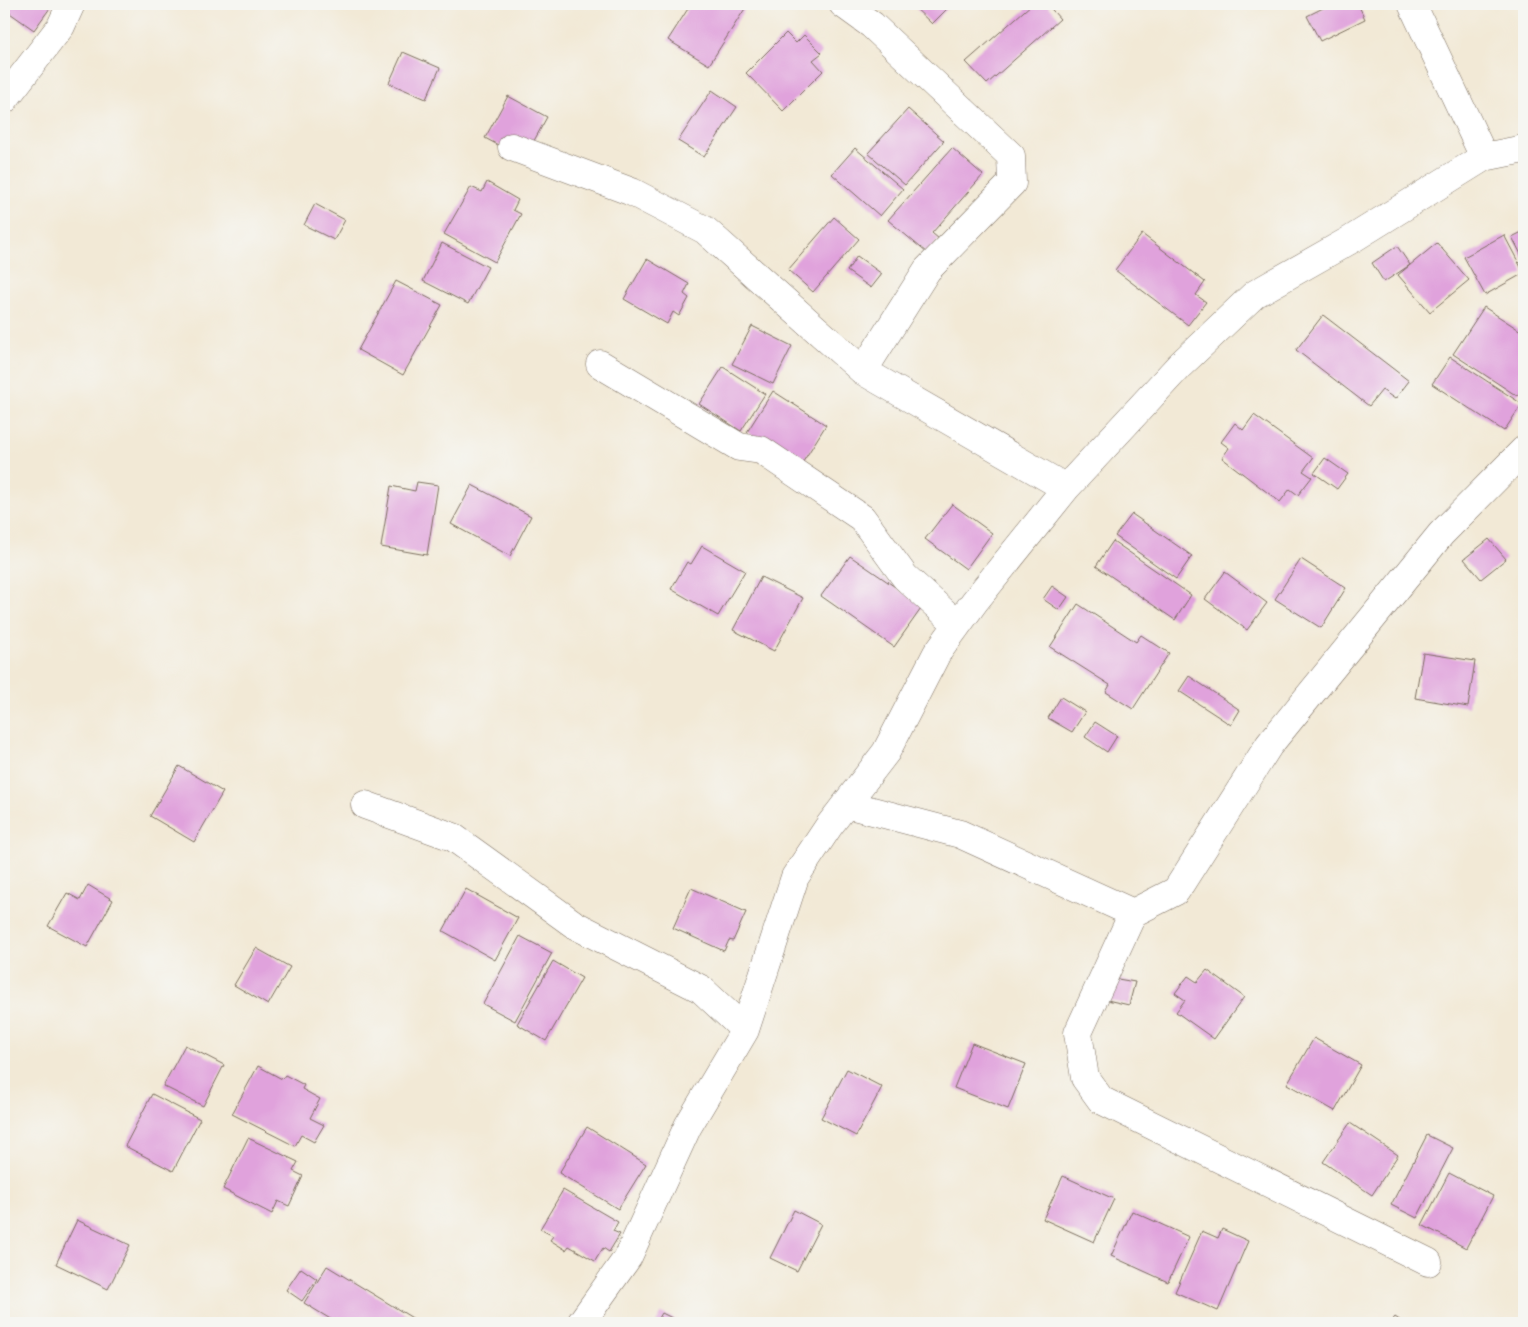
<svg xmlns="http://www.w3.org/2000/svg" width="1528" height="1327" viewBox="0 0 1528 1327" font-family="Vollkorn,serif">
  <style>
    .building { fill: #e0a2dc }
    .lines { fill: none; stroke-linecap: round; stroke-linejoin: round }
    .minor-casing { stroke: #7b6d5e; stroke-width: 29 }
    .minor { stroke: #fff; stroke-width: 28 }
  </style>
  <rect width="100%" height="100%" fill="#f6f6f2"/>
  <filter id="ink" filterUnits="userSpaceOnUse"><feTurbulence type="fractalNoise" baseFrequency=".02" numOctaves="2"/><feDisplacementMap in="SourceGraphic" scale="10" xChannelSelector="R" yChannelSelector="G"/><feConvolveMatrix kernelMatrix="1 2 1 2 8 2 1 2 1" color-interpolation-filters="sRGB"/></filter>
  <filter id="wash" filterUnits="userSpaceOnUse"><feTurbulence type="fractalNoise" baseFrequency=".0096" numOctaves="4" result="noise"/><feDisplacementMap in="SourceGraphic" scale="20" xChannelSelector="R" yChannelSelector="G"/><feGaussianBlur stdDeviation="1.12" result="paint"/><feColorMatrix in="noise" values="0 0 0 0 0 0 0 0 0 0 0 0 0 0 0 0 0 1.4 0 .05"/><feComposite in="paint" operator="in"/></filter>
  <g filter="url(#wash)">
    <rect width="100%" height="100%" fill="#f2e9d6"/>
    <g id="blocks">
      <!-- building -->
      <path class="building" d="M4,4h49l-19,26 -30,-21z
        M691,4h50l5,3 -37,58 -41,-25z
        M911,4h41l-20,20z
        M1032,4h15l13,15 -73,65 -21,-22z
        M1331,4h27l7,15 -45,22 -13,-25z
        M786,33l10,10 8,-8 18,18 -9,7 10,11 -40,40 -37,-38z
        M403,52l37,16 -14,31 -37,-16z
        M712,90l25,17 -33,50 -26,-16z
        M508,96l39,21 -23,42 -39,-21z
        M908,109l36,32 -39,44 -37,-32z
        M855,148l48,41 -23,27 -48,-42z
        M952,148l31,27 -51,58 7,6 -12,14 -39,-33z
        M487,182l31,18 -5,10 8,4 -26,48 -51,-28 27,-47 11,5z
        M315,204l30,16 -11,20 -30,-15z
        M834,217l25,22 -46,53 -25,-22z
        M1524,231v29l-12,-23z
        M1142,234l63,48 -9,13 10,7 -18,23 -73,-55z
        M1504,235l20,38 -39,22 -21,-38z
        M442,243l46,24 -20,37 -45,-23z
        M1437,243l32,37 -39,32 -32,-37z
        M1397,246l13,19 -26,17 -12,-19z
        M857,256l25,18 -11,14 -24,-17z
        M647,259l42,25 -5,10 5,4 -10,18 -6,-4 -6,12 -43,-25z
        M396,281l46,24 -39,70 -45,-25z
        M1484,307l40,26v52l-7,11 -64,-42z
        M1323,315l86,66 -14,18 -13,-9 -13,16 -73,-56z
        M752,326l40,20 -19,38 -41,-20z
        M1450,357l72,47 -18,27 -72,-47z
        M723,367l42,27 -24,37 -42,-27z
        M773,391l53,34 -25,40 -54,-33z
        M1254,415l59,43 -10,13 9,6 -14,18 -8,-6 -10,13 -58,-44 7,-10 -8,-6 14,-19 8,7z
        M1325,458l23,16 -11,15 -23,-16z
        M417,482l21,3 -11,70 -46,-8 10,-61 24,5z
        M472,485l59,31 -21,40 -59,-32z
        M952,504l40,29 -26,36 -41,-30z
        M1132,514l60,42 -16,23 -61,-43z
        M1489,539l17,20 -25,20 -17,-20z
        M1113,541l78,54 -16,25 -79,-54z
        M702,546l43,25 -27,45 -47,-27 16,-27 4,2z
        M850,556l73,50 -29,41 -73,-51z
        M1301,559l45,29 -25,40 -46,-29z
        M1225,572l42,31 -20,27 -42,-31z
        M761,577l42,21 -29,53 -41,-21z
        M1052,586l16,11 -9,13 -16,-11z
        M1078,604l58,38 5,-7 28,18 -36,56 -27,-17 4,-7 -60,-38z
        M1423,653l52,8 -7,46 -53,-9z
        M1189,676l51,34 -9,15 -52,-34z
        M1061,697l24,15 -13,20 -24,-14z
        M1095,722l22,14 -10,16 -22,-15z
        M179,766l44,26 -29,50 -44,-26z
        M88,885l25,15 -26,47 -39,-21 19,-33 13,7z
        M691,888l55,24 -13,29 -4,-1 -5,11 -51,-23z
        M466,889l52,29 -23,42 -52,-29z
        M520,936l32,17 -37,68 -32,-17z
        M256,948l34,19 -22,38 -34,-20z
        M553,961l29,17 -36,63 -29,-17z
        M1207,970l37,27 -30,42 -38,-27 9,-12 -10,-7 13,-17 9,6z
        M1112,978l23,4 -6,23 -22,-5z
        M1314,1038l47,27 -26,46 -48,-27z
        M972,1043l54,21 -18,45 -54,-21z
        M185,1045l39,20 -21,41 -40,-20z
        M258,1066l24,13 3,-4 19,10 -2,4 18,10 -10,19 14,7 -10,17 -13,-7 -6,11 -63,-32z
        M847,1069l35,18 -26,49 -35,-18z
        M152,1094l48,25 -27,52 -48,-25z
        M1350,1123l48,32 -26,40 -49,-33z
        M587,1127l59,37 -28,45 -59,-36z
        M1427,1135l26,13 -36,70 -26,-13z
        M248,1138l50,24 -5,9 10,5 -14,30 -11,-5 -6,13 -49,-25z
        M1449,1173l44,23 -27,52 -44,-23z
        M1063,1176l51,23 -20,43 -51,-23z
        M563,1190l55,32 -5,9 7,3 -11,18 -6,-4 -8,13 -26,-15 -3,4 -16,-10 3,-4 -13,-7z
        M794,1210l27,14 -24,47 -27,-13z
        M1132,1211l57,26 -21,45 -57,-26z
        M77,1220l53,25 -22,44 -52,-25z
        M1222,1229l26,12 -30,70 -43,-19 27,-61 16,7z
        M327,1266l87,53 -3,4h-74l-33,-20z
        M301,1268l16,11 -15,22 -16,-11z
        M662,1313l20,10h-26z
        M1395,1317l9,6h-14z"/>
    </g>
  </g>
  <g filter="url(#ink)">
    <use href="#blocks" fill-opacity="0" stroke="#7b6d5e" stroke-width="1"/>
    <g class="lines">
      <!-- minor casing -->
      <g class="minor-casing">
        <path id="minor" d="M843,4l29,21 139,131 1,27 -85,87 -64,101
          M1412,4l72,153
          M4,100l57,-74 10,-22
          M512,147l120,45 73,38 158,141 203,117
          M600,364l139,83 22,3 101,68 43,59 52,47
          M846,804l114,30 173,79
          M365,805l88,32 122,88 126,64 44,41
          M1428,1262l-327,-162 -16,-22 -7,-45 55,-120 43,-22 93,-146 172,-211 83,-84
          M581,1323l47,-66 60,-131 57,-96 50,-153 34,-51 57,-74 51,-99 38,-52 91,-113 113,-122 76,-72 97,-55 132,-82 40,-8"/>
      </g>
      <!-- minor -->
      <use href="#minor" class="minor"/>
    </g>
  </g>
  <!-- margin -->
  <rect width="1528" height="1327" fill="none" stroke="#f6f6f2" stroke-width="20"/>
</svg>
